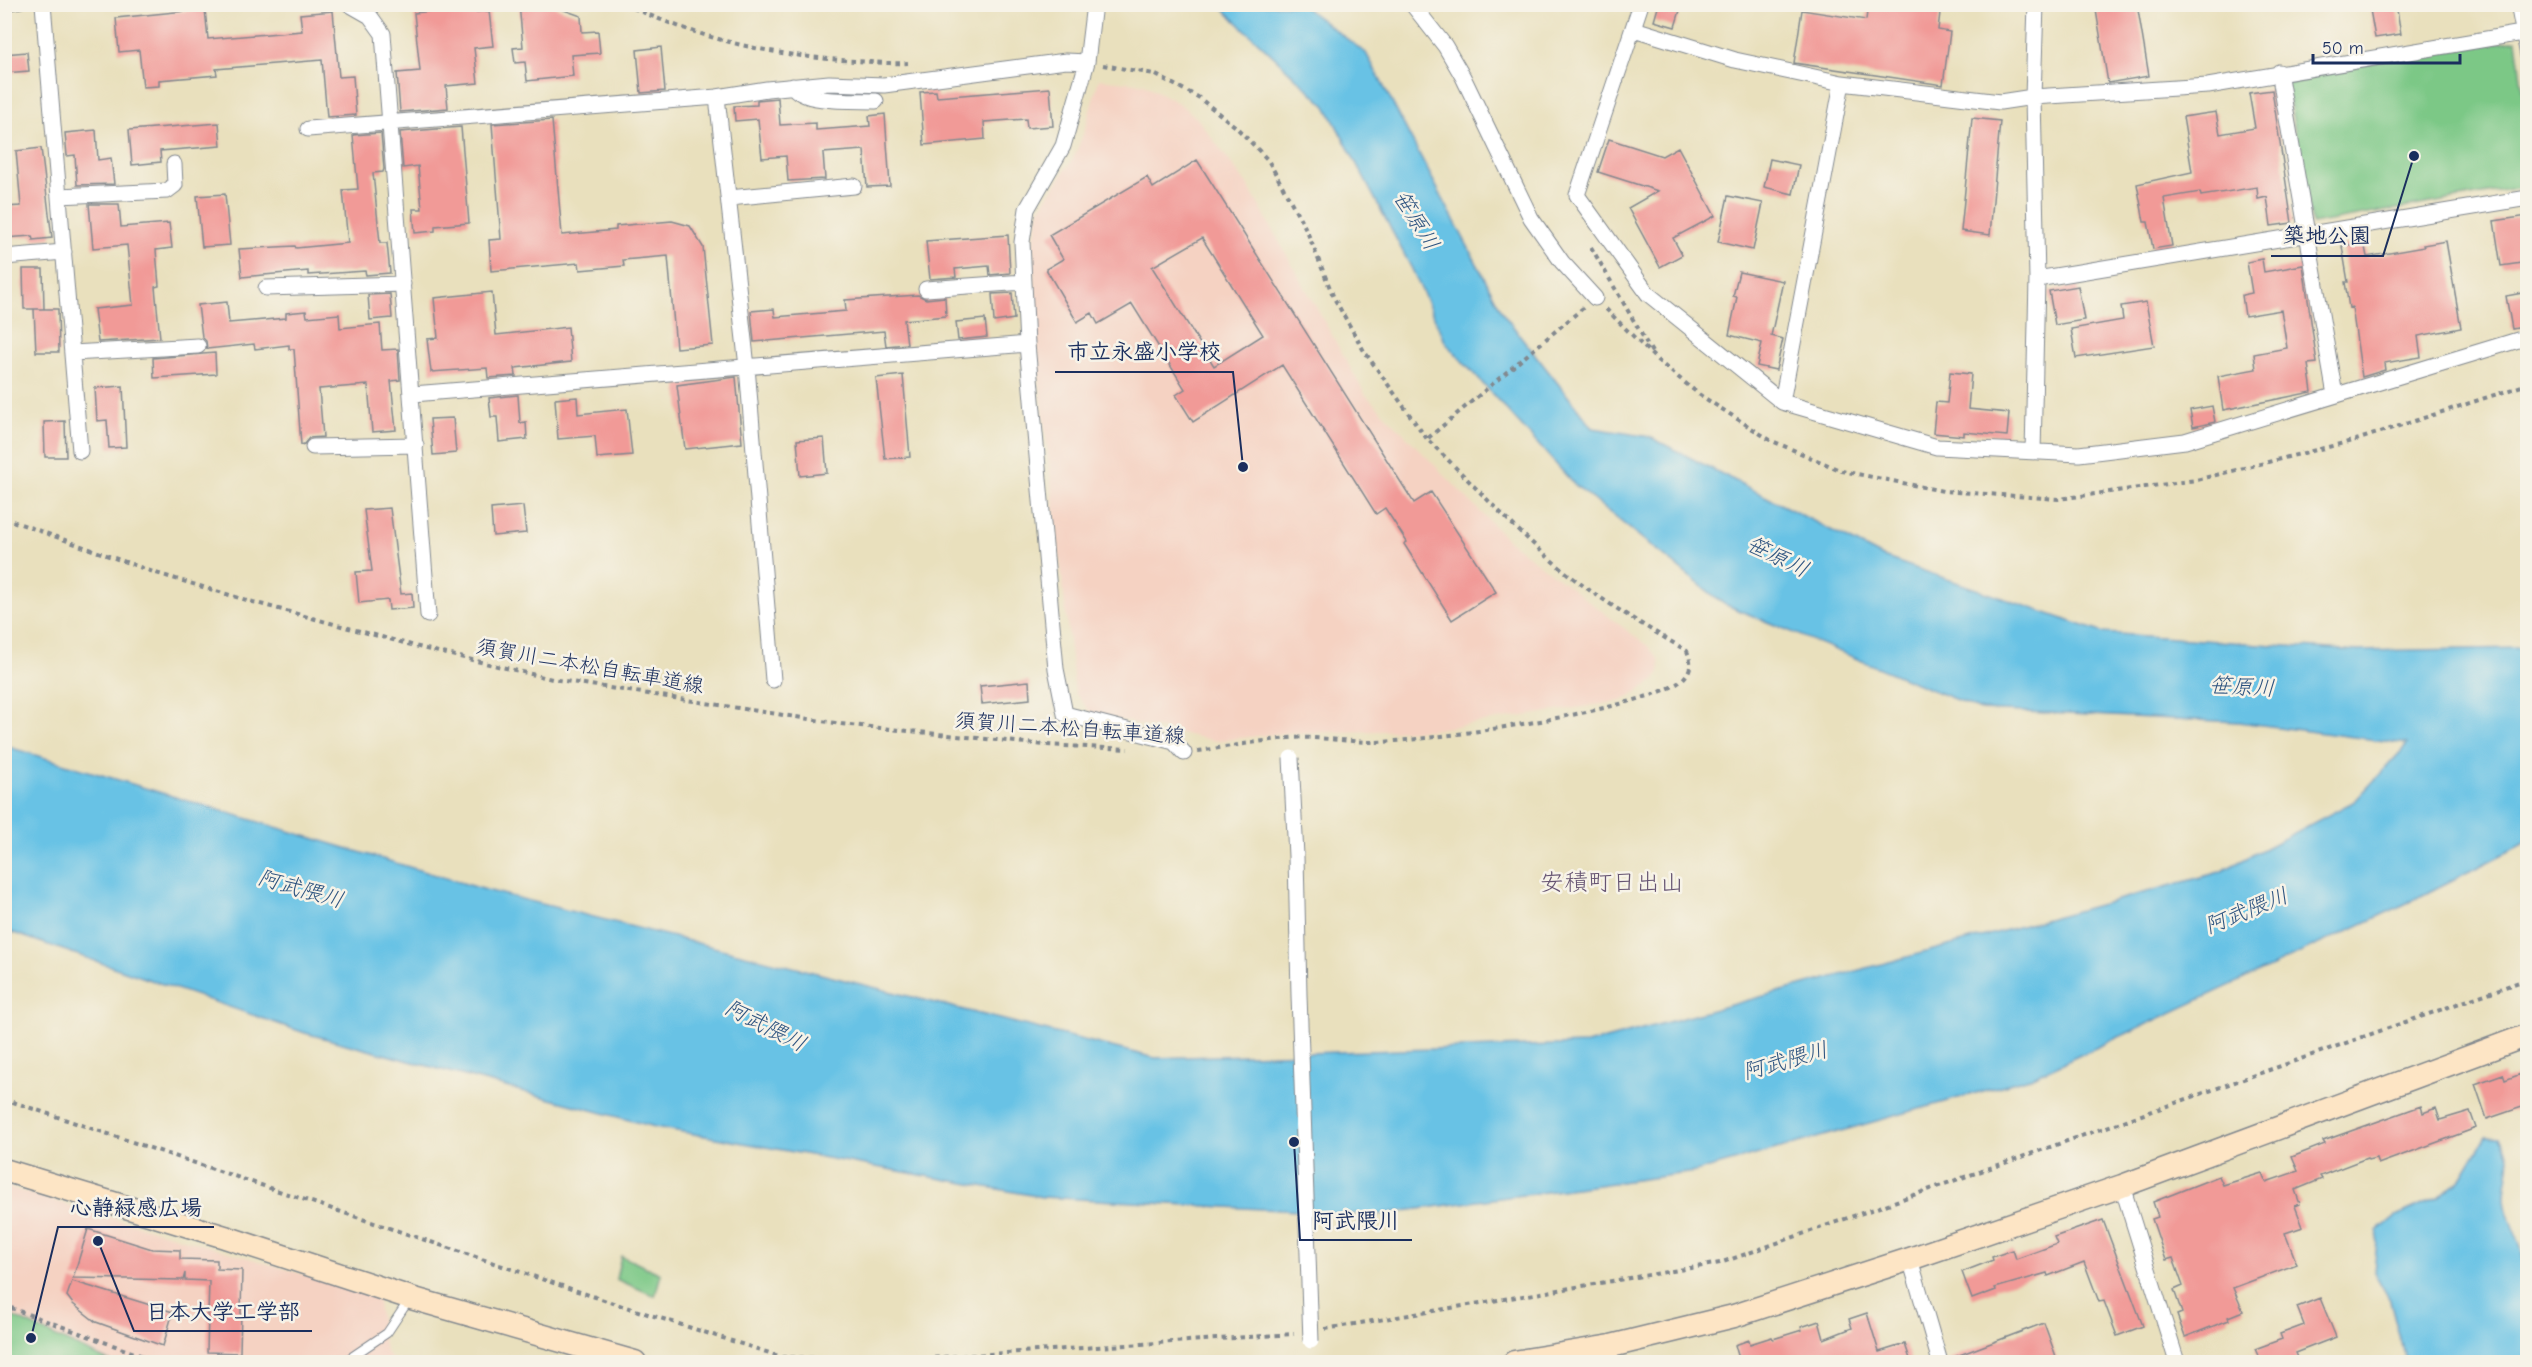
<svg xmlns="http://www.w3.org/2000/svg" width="2532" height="1367" viewBox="0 0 2532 1367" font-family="'Comic Neue','Klee One',sans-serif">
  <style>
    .built { fill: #f5d2c2 }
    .green { fill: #7cc886; stroke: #4c7c72; stroke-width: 1.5 }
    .water { fill: #67c2e5; stroke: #4178a2; stroke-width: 1.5 }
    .building { fill: #f19a97; fill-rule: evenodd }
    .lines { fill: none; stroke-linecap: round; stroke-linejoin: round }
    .lane-casing { stroke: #82888e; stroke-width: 10 }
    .street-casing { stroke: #82888e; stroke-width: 17 }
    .secondary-casing { stroke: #82888e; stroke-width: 25 }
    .path { stroke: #82888e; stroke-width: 4; stroke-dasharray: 4.5 4.5; stroke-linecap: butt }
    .lane { stroke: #fff; stroke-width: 8 }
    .street { stroke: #fff; stroke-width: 15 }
    .secondary { stroke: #fde5c5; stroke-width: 22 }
    .rail-casing { stroke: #1b2f5e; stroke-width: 7 }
    .rail { stroke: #f7f3e8; stroke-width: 4.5; stroke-dasharray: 14; stroke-linecap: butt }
    .street-bridge-casing { stroke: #82888e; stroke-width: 17; stroke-linecap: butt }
    .street-bridge { stroke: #fff; stroke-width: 15 }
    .labels { text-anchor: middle; stroke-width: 5; stroke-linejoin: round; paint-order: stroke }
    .street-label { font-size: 21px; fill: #1b2f5e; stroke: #f7f3e8 }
    .water-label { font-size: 22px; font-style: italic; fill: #2e5480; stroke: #f7f3e8 }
    .quarter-label { font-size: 24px; fill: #665472; stroke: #f7f3e8 }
    .leader { fill: none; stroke: #1b2f5e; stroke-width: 2 }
    .callout-dot { fill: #1b2f5e; stroke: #f7f3e8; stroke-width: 2 }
    .callout-label { font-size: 22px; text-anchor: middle; font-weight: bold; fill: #1b2f5e; stroke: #f7f3e8; stroke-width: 5; stroke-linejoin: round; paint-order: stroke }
  </style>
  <rect width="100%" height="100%" fill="#f7f3e8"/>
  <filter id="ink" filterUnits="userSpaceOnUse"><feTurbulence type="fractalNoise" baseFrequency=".0167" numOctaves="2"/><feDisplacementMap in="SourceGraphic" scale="12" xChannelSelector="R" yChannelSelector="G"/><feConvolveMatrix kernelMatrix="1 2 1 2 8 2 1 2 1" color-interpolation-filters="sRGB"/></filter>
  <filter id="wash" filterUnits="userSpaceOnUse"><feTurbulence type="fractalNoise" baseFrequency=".008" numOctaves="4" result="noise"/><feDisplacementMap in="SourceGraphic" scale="24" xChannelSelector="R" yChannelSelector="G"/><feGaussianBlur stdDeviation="1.35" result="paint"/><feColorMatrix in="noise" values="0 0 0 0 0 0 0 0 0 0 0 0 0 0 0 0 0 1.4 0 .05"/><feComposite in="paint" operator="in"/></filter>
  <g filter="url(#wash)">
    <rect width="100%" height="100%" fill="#e9e0bd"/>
    <!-- built -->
    <path class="built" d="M1099,79l45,5 36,20 17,14 51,68 117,208 144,147 140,106 10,13 1,12 -6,9 -32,20 -191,29 -146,3 -69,8 -124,-27 -17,-21 -36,-319 -6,-131 7,-35 34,-51 10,-25z
      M4,1186l373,110 8,55 9,11h-389z"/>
    <!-- green -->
    <path class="green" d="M2516,40l11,86v60l-215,38 -27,-148z
      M621,1256l40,18 -6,22 -39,-17z
      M4,1313h1l106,49h-106z"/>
    <!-- water -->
    <path class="water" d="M1219,5h82l65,48 138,262 89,113 57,9 233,120 221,76 254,18 169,-3v194l-122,62 -372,173 -338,95 -321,43 -332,-18 -387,-70 -350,-94 -300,-103v-184l481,144 669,168 432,-14 633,-172 135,-71 53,-57 -169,-22 -258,-12 -257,-106 -150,-120 -128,-141 -34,-74 -86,-163z
      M2486,1136l14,1c18,30 5,32 5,62 1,20 14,37 18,57 6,35 5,71 4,106h-121l-16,-62 -16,-28 4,-41 18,-15 42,-19 22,-17z"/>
    <g id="blocks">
      <!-- building -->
      <path class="building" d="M449,4h26l1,8 13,-1 4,35 -19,2 4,35 -32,3 2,22 -48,4 -3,-39 23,-2 -6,-58 36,-4z
        M519,4h28l34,12 1,16 16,-1 2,22 -29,2 2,21 -46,5 -2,-19 -10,1 -2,-15 10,-1z
        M1659,4h23l-7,23 -21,-6z
        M1868,4h73l-3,26 12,2 -7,53 -149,-22 8,-53 64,10z
        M2095,4h42l12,72 -41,7z
        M2369,4h27l5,30 -26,4z
        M205,9l3,30 94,-8 -2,-17 33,-3 6,66 14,-1 3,39 -29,2 -5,-57 -106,9 1,6 -58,5v6l-16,1 -4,-37 -20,2 -3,-34z
        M661,47l4,44 -24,2 -4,-43z
        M27,52l2,19 -25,2v-19z
        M1050,88l3,38 -26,2 -1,-9 -42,3 1,17 -61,6 -4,-53 16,-1 1,6z
        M2272,90l20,133 -21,3 -4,-29 -9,2 -1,-12 -56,9 -1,-4 -36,6 8,48 -19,3 -5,-27h-4l-7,-38 55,-12 -9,-55 33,-5 4,22 35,-6 -6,-35z
        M778,98l2,27 36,-2v7l54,-4 -1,-10 16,-2 5,72 -23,1 -3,-37 -41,3 2,26 -37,2 -2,-25 -24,2 -4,-39 -23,2 -1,-15 23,-1v-5z
        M1972,118l28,3 -10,114 -29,-4z
        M552,120l10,115 54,-5v-4l56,-5 18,5 13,21 10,98 -37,3 -8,-92 -45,4 1,6 -44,4 -1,-7 -88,8 -2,-31 12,-1 -9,-115z
        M219,123l2,23 -61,5 1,11 -29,3 -3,-35z
        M461,127l8,96 -34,3v5l-20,2 -2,-24h9l-4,-43 -15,2 -3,-36z
        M96,130l2,30 13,-2 3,26 -37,1 -2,-30 -8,1 -2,-23z
        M381,133l3,36 -1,3 -10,1 7,70h7l3,30 -24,2 -1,-4 -57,4v-4l-66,6 -3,-28 56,-3 1,2 52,-5 -5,-53 15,-1 -5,-54z
        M1609,139l53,17 16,-9 37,69 -42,22 9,17 -22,12 -32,-59 30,-17 -60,-19z
        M41,148l11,90 -19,2 -1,-4 -28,2v-31l17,-1 -5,-55z
        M1770,159l29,6 -6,29 -29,-7z
        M1197,160l217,343 17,-11 65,100 -44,28 -48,-76 3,-2 -22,-34 -9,6 -94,-149 -89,57 -17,-27 9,-6 -53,-85 -34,20 -6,-11 -15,9 -31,-53 17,-10 -14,-24 98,-58 6,11zM1202,238l61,97 -49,31 -62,-99z
        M225,194l5,51 -28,2 -5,-51z
        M1728,196l35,7 -10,47 -35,-8z
        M89,204h30l2,23 48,-4 3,25 -16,2 3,36 -4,1 5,51 -62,4 -4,-33 39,-4 -6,-60 -34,3z
        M2528,216v46l-27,4 -7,-45z
        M1008,235l2,38 -20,2 -1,-9 -34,3 1,8 -26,2 -4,-38z
        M2446,241l15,87 -43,8 3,21 -37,6 1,7 -23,7 -10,-70 -3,1 -4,-26h3l-6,-36 22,-4 3,15 57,-10 -1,-2z
        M2262,259l2,13 39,-7 14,98 -9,1 4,28 -89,18 -5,-34 38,-7 -2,-15 33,-6 -6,-38 -36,6 -3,-21 10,-2 -5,-31z
        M23,269h20l1,40h-20z
        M1739,272l44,9 -12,55 12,3 -7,31 -19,-4 5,-23 -33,-8 8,-38 -4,-1z
        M2078,286l6,34 -29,5 -6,-34z
        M492,292l4,43 72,-8 3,35 -56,6 1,8 -28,2 -1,-10 -56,4 -4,-33 11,-1 -4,-40z
        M2528,292v34l-16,3 -6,-33z
        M1012,293l2,26 -20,3 -2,-28z
        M390,294l2,24 -22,2 -2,-25z
        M918,295l8,4 19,-2 1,19 -42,4 3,24 -21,2 -2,-15 -130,11 -3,-31 23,-2 1,8 71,-6 -1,-11z
        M227,302l2,21 57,-5v-5l20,-2 1,6 32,-3 1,14 40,-4 2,26 16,-1 2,31 -9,1 5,49 -24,2 -4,-47 -49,4 4,48 -14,1 -5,6 -3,1 -7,-96h-5v-4l-34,4 -1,-5 -47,5 -1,-8 -4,-4 -4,-32z
        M2146,302l8,44 -78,12 -5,-29 52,-9 -2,-14z
        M34,309h24l1,43h-23z
        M985,319l2,18 -29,3 -2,-18z
        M215,353l1,21 -62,4 -1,-20z
        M1950,372l21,2 -3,35 41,4 -2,23 -43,-4v4l-31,-3 3,-31 11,1z
        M903,375l7,82 -25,2 -9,-81z
        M736,377l6,66 -57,6 -8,-64z
        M123,386l3,61 -17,1 -2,-28 -10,1 -2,-33z
        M518,395l2,28 6,-1 1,17 -28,3 -2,-25h-6l-2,-19z
        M577,397l1,17 49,-5 5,46 -35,3 -2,-22 -37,3 -3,-40z
        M2212,406l3,16 -22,5 -3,-17z
        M453,418l3,35 -23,2 -3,-36z
        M65,421l1,36h-21l-1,-35z
        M824,438l3,35 -27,3 -3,-36z
        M523,506l3,27 -33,3 -2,-27z
        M390,508l11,86 11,-1 1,15 -24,2 -1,-10 -29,3 -3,-31 16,-1 -8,-61z
        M1029,681l1,18 -48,5 -2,-18z
        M2503,1074l2,6 16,-6 2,6 5,-1v26l-41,14 -12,-35z
        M2421,1106l2,7 13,-5 4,12 30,-9 6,17 -98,36 -2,-6 -8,2 -1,-2 -47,18 2,3 -27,11 5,14 -5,2 8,21 -18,6 12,31 -64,24 10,23 -15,6 1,3 -44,17 -8,-22 5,-2 -8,-23 9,-4 -10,-28 -7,2 -14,-41 6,-2 -5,-15 66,-26 4,9 39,-12 4,9 32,-11 -6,-14 33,-13 -2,-3z
        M2103,1220l40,106 -26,10 -13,-35 -5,1 -15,-40 -36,14 -1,-3 -52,15 1,2 -24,9 -10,-27 31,-12 -1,-3 21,-7 3,9 41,-15 -3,-7z
        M88,1229l64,20 28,1v9l37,1v9l25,1 -2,83 -33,-1 2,-71 -24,-1v-7l-2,7 -110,-2z
        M72,1281l101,31 -10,34 -67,-24 -23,-18 -6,-8z
        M2320,1298l16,39 -41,16 4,9h-38l-6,-13 27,-10 -2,-5 24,-9 -7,-18z
        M1867,1313l12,39 26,-8 6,18h-171l-5,-17 14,-5 1,4 22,-7 1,2 29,-9 -1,-3 18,-6 5,18 28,-11 -3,-9z
        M2044,1323l14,39h-108l-1,-3z"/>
    </g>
  </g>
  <g filter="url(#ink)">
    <use href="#blocks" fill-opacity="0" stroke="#82888e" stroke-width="1.5"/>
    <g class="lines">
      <!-- lane casing -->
      <g class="lane-casing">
        <path id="lane" d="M344,1362l43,-29 22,-33"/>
      </g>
      <!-- street casing -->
      <g class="street-casing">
        <path id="street" d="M43,4l37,447
          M349,4l21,12 13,18 45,581
          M1094,4l-7,58 -24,84 -36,63 -5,33 5,102 29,325 9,45 109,28 10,11
          M1412,4l33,42 18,31 68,141 31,44 33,36
          M1641,4l-64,191 71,99 134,108 155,45 142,7 106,-13 343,-104
          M2518,4l10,52
          M1634,29l101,31 107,23 158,19 33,-5 175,-11 320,-54
          M2279,72l56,323
          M793,86c10,18 64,14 83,15
          M717,97l30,270 26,313
          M308,129l409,-32 50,-8 62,-6 55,2 182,-24 21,1
          M59,196l108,-5 8,-6 -1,-21
          M729,198l125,-12
          M4,257l60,-5
          M2037,279l491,-81
          M266,288l137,-4
          M926,289l98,-7
          M72,353l126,-7
          M413,394l614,-50
          M1782,402l60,-319
          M313,447l103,-2
          M2033,452l4,-173 -4,-182 3,-93
          M2122,1186l55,176
          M1910,1259l30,103"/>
      </g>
      <!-- secondary casing -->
      <g class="secondary-casing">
        <path id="secondary" d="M4,1170l221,67 186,61 224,64
          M1514,1362l97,-16 123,-30 176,-57 212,-73 406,-151"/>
      </g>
      <!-- path -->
      <path class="path" d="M625,4c73,35 151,53 232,57 16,1 34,3 51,2
        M1103,65l51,9 44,23 38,30 32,33 38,69 28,69 30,53 63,88
        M1591,247l62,107
        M1606,309l51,51 43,35 70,45 72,31 101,20 116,8 137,-19 160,-40 172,-56
        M4,518l152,55 97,29 173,47 126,30 289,45 204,21 83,4
        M1198,751c30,-4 60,-10 91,-13 28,-2 58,4 86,4 49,0 276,-33 307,-62 10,-10 10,-17 5,-29 -44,-26 -91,-53 -130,-86 -46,-39 -87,-84 -130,-126l156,-131
        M4,1099l603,202 175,56 117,3 395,-26
        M4,1302l7,6 148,54
        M1325,1329l395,-66 808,-284"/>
      <!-- lane -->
      <use href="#lane" class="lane"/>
      <!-- street -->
      <use href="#street" class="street"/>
      <!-- secondary -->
      <use href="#secondary" class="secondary"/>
      <!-- rail casing -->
      <g class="rail-casing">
        <path id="rail" d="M4,8l22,-4"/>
      </g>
      <!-- rail -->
      <use href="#rail" class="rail"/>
      <!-- street-bridge casing -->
      <g class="street-bridge-casing">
        <path id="street-bridge" d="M1291,758l5,98 3,139 12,346"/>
      </g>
      <!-- street-bridge -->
      <use href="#street-bridge" class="street-bridge"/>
    </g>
  </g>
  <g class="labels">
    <!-- street labels -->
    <g class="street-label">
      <text transform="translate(590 666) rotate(10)" y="7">須賀川二本松自転車道線</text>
      <text transform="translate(1070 728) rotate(4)" y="7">須賀川二本松自転車道線</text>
    </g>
    <!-- water labels -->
    <g class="water-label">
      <text transform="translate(1417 220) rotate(58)" y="8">笹原川</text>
      <text transform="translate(1778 556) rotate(26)" y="8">笹原川</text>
      <text transform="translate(2242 686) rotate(3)" y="8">笹原川</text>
      <text transform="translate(301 888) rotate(16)" y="8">阿武隈川</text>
      <text transform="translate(2246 910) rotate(-22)" y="8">阿武隈川</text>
      <text transform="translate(766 1025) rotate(27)" y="8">阿武隈川</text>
      <text transform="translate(1785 1060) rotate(-16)" y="8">阿武隈川</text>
    </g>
    <!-- quarter labels -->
    <g class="quarter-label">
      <text x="1612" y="890">安積町日出山</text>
    </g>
  </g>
  <!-- callouts -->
  <path class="leader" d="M2414 156L2383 256H2271M1243 467L1233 372H1055M31 1338L58 1227H214M1294 1142L1300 1240H1412M98 1241L134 1331H312"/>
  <g class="callout-dot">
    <circle cx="2414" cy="156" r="6"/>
    <circle cx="1243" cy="467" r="6"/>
    <circle cx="31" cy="1338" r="6"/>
    <circle cx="1294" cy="1142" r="6"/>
    <circle cx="98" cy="1241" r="6"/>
  </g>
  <g class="callout-label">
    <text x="2327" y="243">築地公園</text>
    <text x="1144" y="359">市立永盛小学校</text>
    <text x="136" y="1215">心静緑感広場</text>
    <text x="1356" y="1228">阿武隈川</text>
    <text x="223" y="1319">日本大学工学部</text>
  </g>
  <!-- margin -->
  <rect width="2532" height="1367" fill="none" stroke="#f7f3e8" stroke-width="24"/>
  <!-- scale -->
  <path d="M2313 54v9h147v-9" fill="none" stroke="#1b2f5e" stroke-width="3"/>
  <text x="2322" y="54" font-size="18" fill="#1b2f5e" stroke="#f7f3e8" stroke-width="4.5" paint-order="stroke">50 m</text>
</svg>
